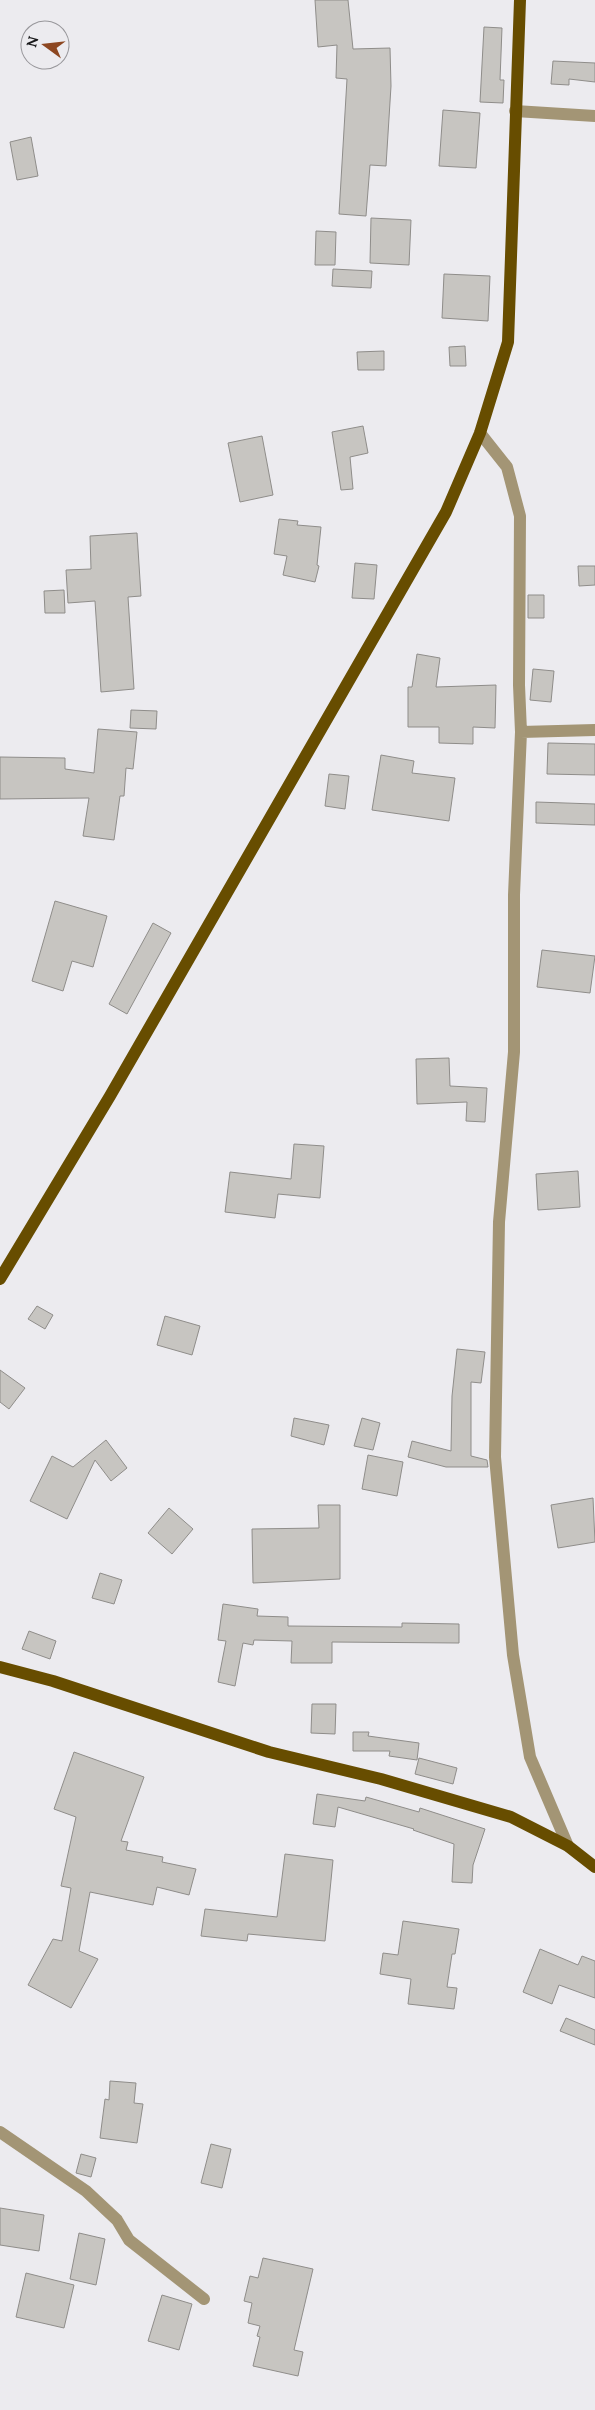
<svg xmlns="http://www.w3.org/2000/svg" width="595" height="2410" viewBox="0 0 595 2410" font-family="Lora,serif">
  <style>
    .building { fill: #c7c5c1; stroke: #8f8d8a }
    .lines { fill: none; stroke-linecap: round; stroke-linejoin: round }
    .minor { stroke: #a39575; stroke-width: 12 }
    .major { stroke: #674d00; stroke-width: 12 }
  </style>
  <rect width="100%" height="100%" fill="#ecebef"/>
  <!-- building -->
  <path class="building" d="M315,0h33l5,49 37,-1 1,38 -5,80 -16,-1 -4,51 -27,-2 8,-135 -11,-1 1,-33 -19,2z
    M484,27l18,1 -2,52h4l-1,23 -23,-1z
    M553,61l42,2v19l-26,-3v6l-18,-1z
    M443,110l37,3 -4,55 -37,-2z
    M31,137l7,39 -21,4 -7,-38z
    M371,218l40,2 -2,45 -39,-2z
    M316,231l20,1 -1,33h-20z
    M333,269l39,2 -1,17 -39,-2z
    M444,274l46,2 -2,45 -46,-3z
    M465,346l1,20h-16l-1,-19z
    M384,351v19h-26l-1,-18z
    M363,426l5,27 -18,4 3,32 -12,1 -9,-58z
    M262,436l11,59 -33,7 -12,-59z
    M279,519l19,2 -1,4 24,2 -4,38 2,1 -4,16 -32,-7 4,-19 -13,-2z
    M137,533l4,63 -13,1 6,92 -33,3 -6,-91 -27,2 -2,-33 25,-1 -1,-33z
    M355,563l22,2 -3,34 -22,-1z
    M578,566h17v19l-16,1z
    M64,590l1,23h-20l-1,-22z
    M528,595h16v23h-16z
    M417,654l23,4 -4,29 60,-2 -1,43 -22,-1v17l-34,-1v-16h-31v-40h4z
    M533,669l21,2 -3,31 -21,-2z
    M131,710l26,1 -1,18 -26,-1z
    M98,729l39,3 -4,37 -7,-1 -2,28h-4l-6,44 -31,-4 6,-38 -89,1v-42l65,1v11l29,4z
    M548,743l47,1v31l-48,-1z
    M381,755l33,6 -2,12 43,5 -6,43 -77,-11z
    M329,774l20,2 -4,33 -20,-3z
    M536,802l59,2v21l-59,-2z
    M55,901l52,15 -14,51 -21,-6 -9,30 -31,-10z
    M153,923l18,10 -44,81 -18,-10z
    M542,950l53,6 -5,37 -53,-6z
    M449,1058l1,28 37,2 -2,34 -19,-1 1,-19 -50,2 -1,-45z
    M294,1144l30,2 -4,52 -42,-4 -3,24 -50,-6 5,-40 61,7z
    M578,1171l2,36 -42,3 -2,-36z
    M37,1306l16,9 -8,14 -17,-10z
    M165,1316l35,10 -8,29 -35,-10z
    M457,1349l28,3 -4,31 -10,-1v74l16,4 1,7h-42l-38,-10 4,-16 39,10 1,-55z
    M0,1370l25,18 -16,21 -9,-7z
    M294,1418l35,7 -5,20 -33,-9z
    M362,1418l18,5 -7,27 -19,-4z
    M106,1440l21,28 -16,13 -16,-21 -28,59 -37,-18 22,-45 21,11z
    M368,1455l35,7 -6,34 -35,-7z
    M593,1498l2,44 -37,6 -7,-43z
    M318,1505h22v74l-87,4 -1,-54 67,-1z
    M169,1508l24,21 -21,25 -24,-21z
    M100,1573l22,7 -8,24 -22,-6z
    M223,1604l35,5 -1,7 31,1v9l114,1v-4l57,1v19l-127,-1v21h-41l1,-22 -38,-1 -1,5 -10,-2 -8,43 -17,-4 8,-41 -8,-1z
    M29,1631l27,10 -6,18 -28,-10z
    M312,1704h24l-1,30 -24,-1z
    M353,1732h16l-1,4 51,7 -2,17 -28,-4 1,-5h-37z
    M74,1752l70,25 -23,64 7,1 -2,8 37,7 -1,5 34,7 -7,26 -32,-8 -4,18 -63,-13 -11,59 19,8 -27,49 -43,-23 25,-46 9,2 9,-53 -10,-2 15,-69 -22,-8z
    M419,1758l38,10 -4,16 -38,-10z
    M317,1794l48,7 1,-4 53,15 1,-4 65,21 -12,36 -1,18 -20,-1 2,-38 -41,-14 1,-1 -76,-22 -3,20 -22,-3z
    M285,1854l48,6 -8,81 -77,-7 -1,7 -46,-5 4,-27 72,8z
    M403,1921l56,8 -4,25h-3l-5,33 10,1 -3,21 -46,-5 3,-25 -31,-5 3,-21 15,2z
    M540,1949l38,16 4,-9 13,5v37l-36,-13 -7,19 -29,-12z
    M566,2018l29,12v15l-35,-14z
    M110,2081l26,2 -2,20 9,1 -6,39 -37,-5 5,-39 4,1z
    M211,2144l20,5 -9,39 -21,-5z
    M81,2154l15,4 -5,19 -15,-4z
    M0,2208l44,7 -5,36 -39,-6z
    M79,2233l26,6 -9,46 -26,-6z
    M263,2258l50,11 -19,81 9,2 -5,24 -45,-10 7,-29 -3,-1 3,-10 -12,-3 4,-20 -8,-2 6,-25 8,2z
    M26,2273l48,12 -10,43 -48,-11z
    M162,2295l30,9 -13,46 -31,-9z"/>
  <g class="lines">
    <!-- minor -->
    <path class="minor" d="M515,111l80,5
      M480,433l27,34 13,49 -1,169 2,47 -7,163v157l-15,170 -4,235 18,198 17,102 38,89
      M521,732l74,-2
      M0,2132l86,59 31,29 12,20 75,59"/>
    <!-- major -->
    <path class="major" d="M0,1279l110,-183 336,-584 34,-79 28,-91 12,-342
      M0,1667l53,14 216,71 112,27 130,38 57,29 27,21"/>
  </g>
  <!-- north arrow -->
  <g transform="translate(45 45) rotate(285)"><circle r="24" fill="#ecebef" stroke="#98979b"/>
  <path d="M0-4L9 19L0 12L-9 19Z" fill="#8d4721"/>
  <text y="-8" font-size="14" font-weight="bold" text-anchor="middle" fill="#1a1a1c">N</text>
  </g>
</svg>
